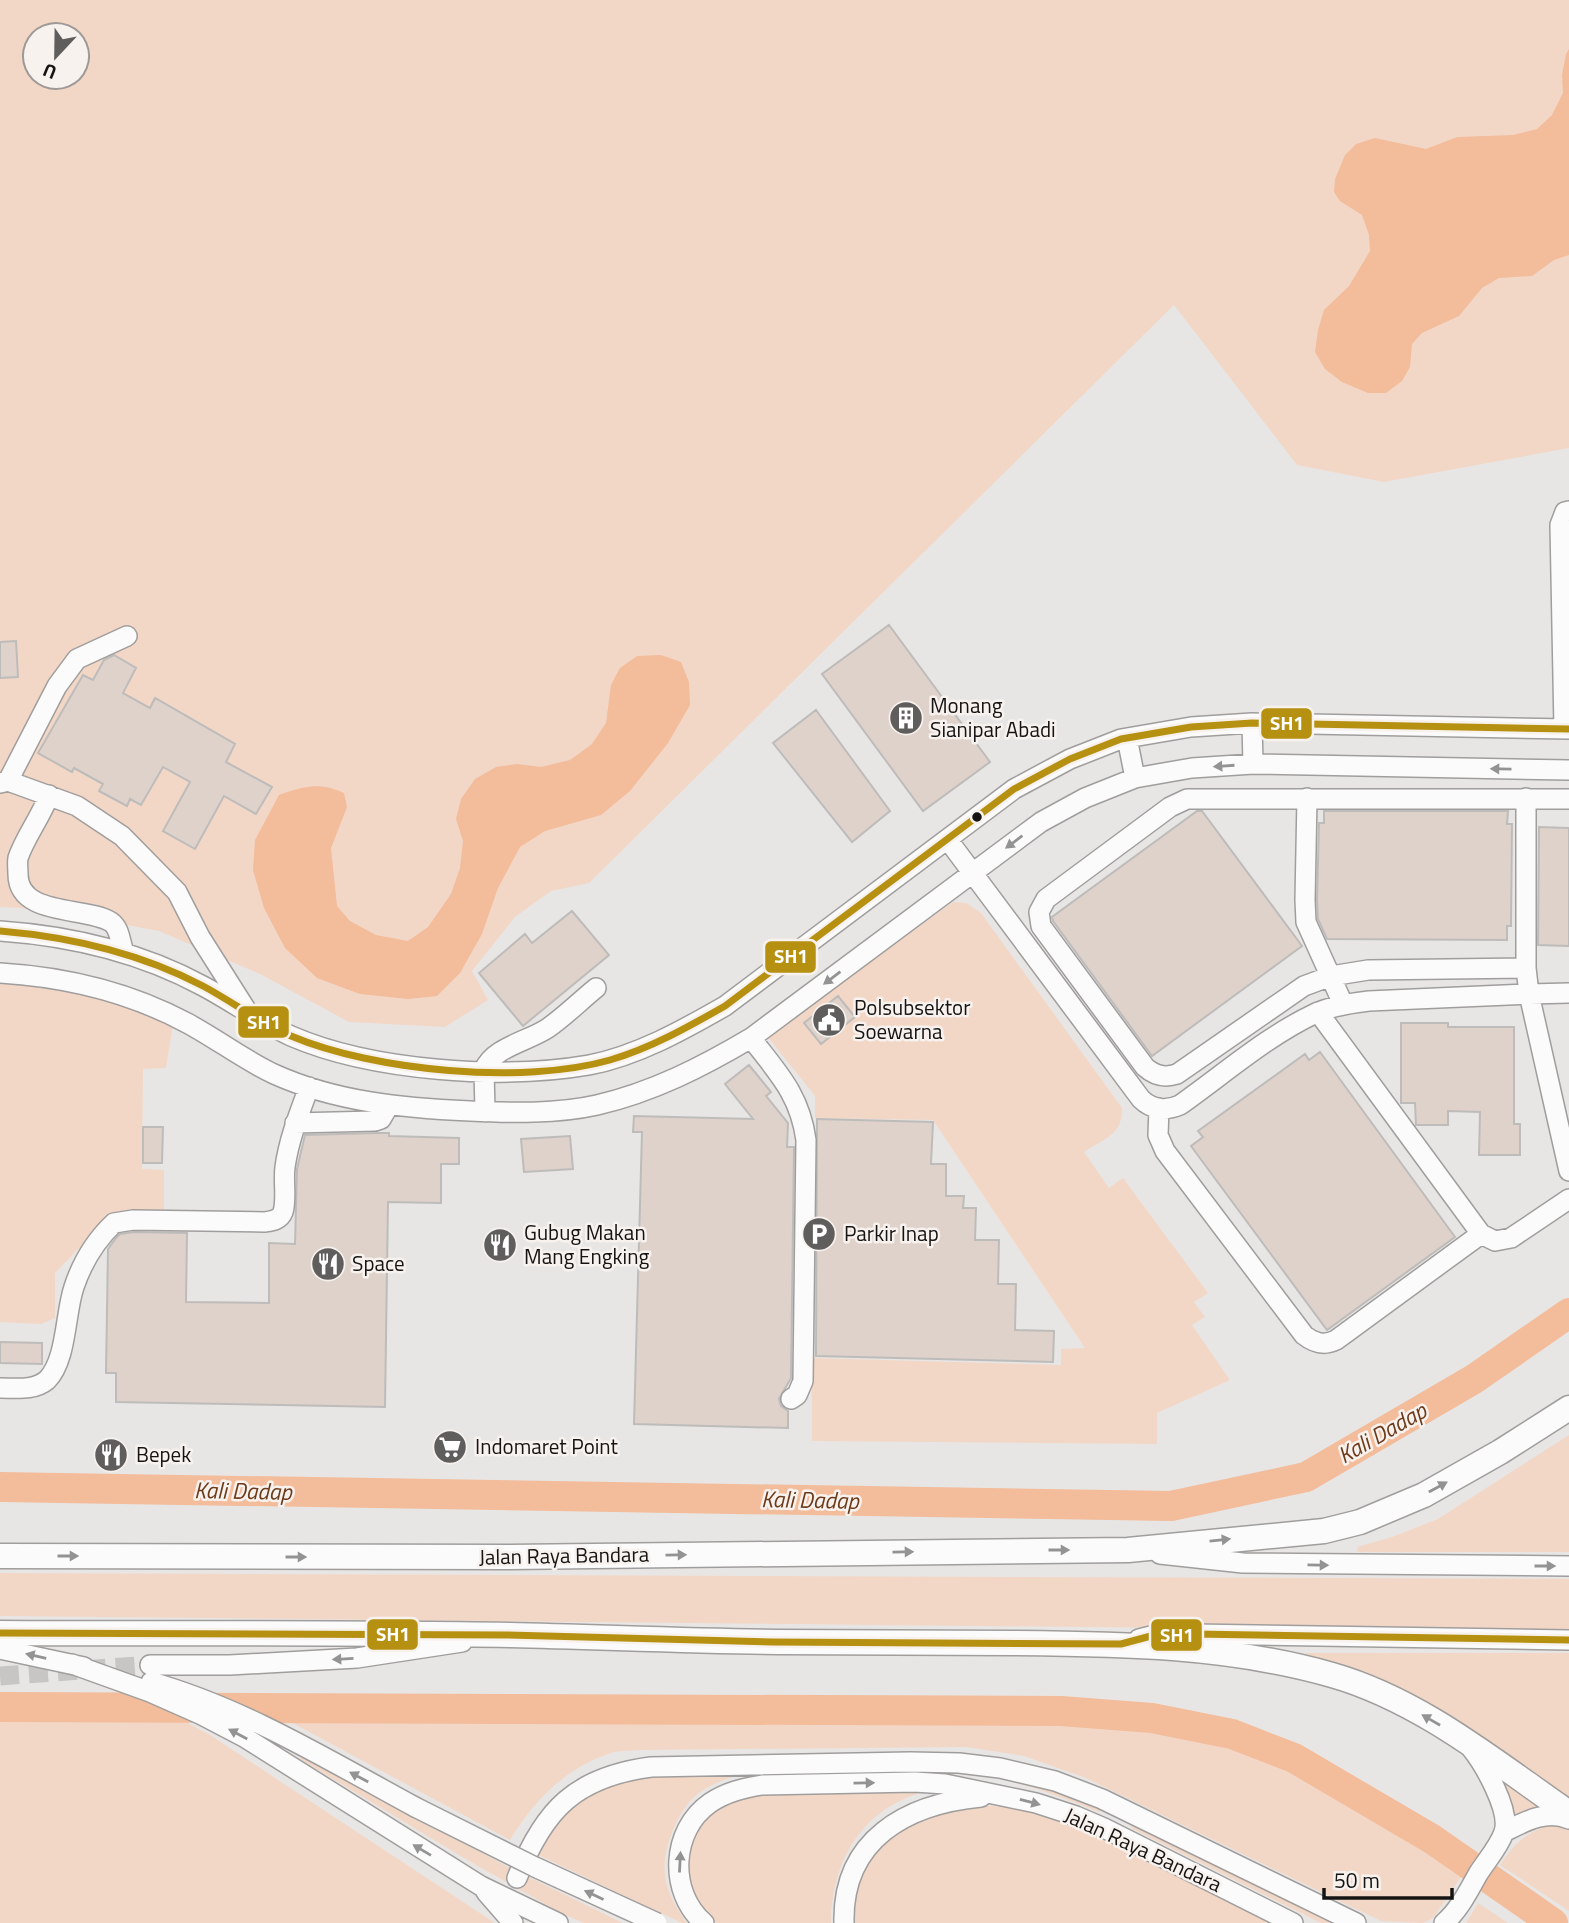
<svg xmlns="http://www.w3.org/2000/svg" width="1569" height="1923" viewBox="0 0 1569 1923" font-family="'Titillium Web',sans-serif">
  <style>
    .green { fill: #f2d7c7; fill-rule: evenodd }
    .water { fill: #f3bc9b }
    .lines { fill: none; stroke-linecap: round; stroke-linejoin: round }
    .river { stroke: #f3bc9b; stroke-width: 30 }
    .building { fill: #dfd2ca; stroke: #bebcbb; stroke-width: 2 }
    .minor-tunnel { stroke: #c8c6c5; stroke-width: 19; stroke-dasharray: 19 10; stroke-linecap: butt }
    .minor-casing { stroke: #a09e9d; stroke-width: 22 }
    .major-casing { stroke: #a09e9d; stroke-width: 27 }
    .minor { stroke: #fcfbfb; stroke-width: 19 }
    .major { stroke: #fcfbfb; stroke-width: 24 }
    .minor-bridge-casing { stroke: #a09e9d; stroke-width: 22; stroke-linecap: butt }
    .minor-bridge { stroke: #fcfbfb; stroke-width: 19 }
    .bus-1-casing { stroke: #f8f2ef; stroke-width: 12 }
    .bus-1 { stroke: #b69011; stroke-width: 7 }
    .oneway { fill: #949393 }
    .bus-dot { fill: #151413; stroke: #f8f2ef; stroke-width: 2.5 }
    .labels { text-anchor: middle; stroke-width: 5; stroke-linejoin: round; paint-order: stroke }
    .poi-label { font-size: 21px; fill: #151413; stroke: #f8f2ef; text-anchor: start }
    .street-label { font-size: 21px; fill: #151413; stroke: #f8f2ef }
    .water-label { font-size: 23px; font-style: italic; fill: #6d3b1a; stroke: #f8f2ef }
    .line-badge { stroke: #f8f2ef; stroke-width: 2.5 }
    .badge-label { font-size: 19px; text-anchor: middle; font-weight: bold; fill: #fff }
  </style>
  <rect width="100%" height="100%" fill="#e8e6e4"/>
  <!-- green -->
  <path class="green" d="M0,0h1569v448l-185,34 -87,-17 -123,-160 -585,578 -38,8 -36,26 -43,54 16,29 -43,27 -96,-5 -89,-48 -101,-43 -118,-22 -41,-2zM35,35h42v42h-42z
    M953,902l13,1 15,10 141,195c1,27 -19,31 -38,44l25,36 14,-10 85,115 -14,9 11,15 -13,8 38,55 -73,33v31l-345,-3v-83l249,7v-16l24,-1 -152,-228 -118,-2v-22l-48,-60z
    M0,983l61,5 48,10 64,27 -7,43 -23,1 -1,100 22,1v44h-52l-57,59v45l-14,6 -41,-2z
    M1569,1435v117h-211l-1,-5 35,-10 46,-18z
    M0,1573l1569,6v53l-1569,-16z
    M1304,1653h265v148l-215,-129z
    M272,1712l789,3 89,7 80,16 61,25 134,80 40,28 -32,47 -10,5 -42,-2 -295,-143 -62,-22 -58,-9 -325,3c-10,1 -23,0 -33,4 -45,16 -74,47 -98,86z
    M0,1719l182,1 28,15 285,188h-495z
    M302,1755l204,111 117,57h-39l-21,-9 -94,-53 -169,-102z
    M888,1764l131,14 85,29 -5,5c-41,-17 -83,-32 -127,-38 -72,-9 -156,-1 -229,0 -16,4 -31,10 -44,19 -10,7 -18,20 -23,30 -18,40 -15,65 11,100h-5l-150,-71 27,-40 67,-38z
    M1503,1781l40,28 -34,13 2,-21z
    M935,1789c-10,3 -21,5 -31,10 -50,22 -73,72 -73,124h-114c-39,-28 -37,-85 0,-113 13,-10 30,-13 46,-17z
    M974,1805l37,2 62,16 207,100h-425c-3,-51 23,-89 71,-110 14,-6 33,-6 48,-8z
    M1126,1818l208,105h-13l-188,-94z
    M1551,1825l18,5v81l-69,-46c14,-21 26,-33 51,-40z
    M1478,1903l30,20h-42z"/>
  <!-- water -->
  <path class="water" d="M1569,49v206l-15,5 -22,16 -33,2 -17,10 -23,28 -37,17 -10,11 -2,23 -8,14 -16,12h-18l-26,-11 -17,-13 -10,-17 3,-22 6,-20 25,-24 21,-35 -1,-16 -7,-20 -22,-14 -6,-9 1,-13 10,-24 11,-11 19,-6 51,11 31,-12 56,-2 24,-6 15,-14 11,-22 -1,-18 4,-21z
    M661,655l20,7 8,20 1,23 -22,38 -38,48 -29,24 -56,16 -25,16 -22,41 -16,46 -22,39 -23,23 -29,3 -48,-5 -43,-16 -32,-30 -21,-40 -11,-38 2,-30 24,-45c25,-9 40,-13 65,-2l3,14 -16,41 6,58 13,15 26,14 32,6 20,-14 23,-33 9,-26 3,-27 -7,-22 5,-20 14,-20 21,-12 21,-3 24,3 29,-7 22,-16 14,-21 5,-38 9,-17 17,-12z"/>
  <g class="lines">
    <!-- river -->
    <path class="river" d="M0,1487l1171,19 135,-29 168,-98 95,-66
      M0,1707l1061,4 91,7 80,16 62,24 138,81 121,84"/>
  </g>
  <!-- building -->
  <path class="building" d="M889,625l101,137 -67,49 -101,-137z
    M16,641l2,36 -18,1v-36z
    M114,655l22,13 -13,25 27,15 5,-10 80,46 -9,18 46,25 -16,27 -32,-18 -29,53 -32,-18 27,-49 -27,-15 -22,38 -11,-6 -3,7 -28,-15 4,-7 -29,-16 -2,4 -34,-19 45,-78 10,5 11,-20z
    M816,710l74,101 -38,31 -79,-99z
    M1197,811h5l100,135 -150,110 -99,-135 -1,-4z
    M1324,811h184l-1,13h5l-1,102h-4v14l-180,-1 -9,-20 -1,-19 2,-77h5z
    M1539,827l30,1v118l-31,-1z
    M572,911l37,44 -86,71 -44,-53 46,-39 7,9z
    M838,996l17,21 -34,27 -17,-21z
    M1401,1023h47v4h66v97h6v31h-41l1,-43 -32,-1v14h-32l-1,-22h-14z
    M1320,1052l135,185 -128,93 -136,-184 12,-9 -5,-6 107,-77 4,6z
    M749,1065l22,27 -5,4 22,27 -1,24h7l-3,231 -12,21 2,7 7,5v17l-154,-4 8,-292h-9l1,-16 119,3 -28,-35z
    M817,1119l116,3 -2,42h15v32h18l-1,12h13l-1,32h24l-1,44h18l-1,46 39,1 -1,31 -237,-6z
    M143,1127h20l-1,36h-19z
    M377,1133h12v3l70,2v26h-18v39l-53,-1 -3,205 -269,-5v-29h-10l2,-124 8,-11 4,-4 14,-2 53,1 -1,69 83,1v-60l26,1 2,-75 8,-34z
    M570,1136l3,33 -49,3 -3,-33z
    M0,1342l42,1v21l-42,-1z"/>
  <g class="lines">
    <!-- minor-tunnel -->
    <path class="minor-tunnel" d="M0,1676l150,-11"/>
    <!-- minor casing -->
    <g class="minor-casing">
      <path id="minor" d="M1252,723l1,41
        M1564,729l-4,-204 5,-13 4,-1
        M1127,738l8,40
        M8,781l49,-95 20,-27 50,-23
        M0,783l8,-2 69,25 45,30 55,56 23,45 45,71
        M49,795c-8,22 -24,42 -31,63 -1,5 0,11 0,16 0,43 68,32 93,48 9,6 9,20 13,30
        M1307,798l-2,102 1,22 37,82
        M1526,798v170l3,26 40,-1
        M948,840l193,259c11,11 25,12 39,6 44,-31 87,-69 136,-92 17,-7 35,-10 53,-12l160,-7 40,177
        M0,931c72,5 140,21 203,55 30,16 57,36 88,50 81,35 211,44 298,29 48,-9 94,-35 136,-59l289,-217 56,-30 51,-20 70,-12 61,-4 317,6
        M1526,968l-158,2 -37,6 -27,10 -127,88c-12,4 -22,2 -32,-7l-104,-141 -2,-14 7,-13 124,-92 17,-8h382
        M0,973c66,4 129,19 187,50 30,16 57,37 87,51 62,28 129,34 196,37 41,2 87,3 127,-6 56,-13 105,-38 154,-67l290,-216 44,-24 50,-20 57,-10 61,-4 316,6
        M1318,1012l163,222
        M751,1038c27,35 49,57 55,102l-3,241 -6,14 -6,4
        M1159,1108l-1,27 7,16 139,184c10,8 20,11 32,5l145,-106 14,7 16,-3 58,-39
        M485,1112l-1,-42c9,-23 45,-29 64,-42 17,-12 32,-27 48,-40
        M295,1123l80,-2 6,-2 8,-14
        M0,1388c16,0 34,3 47,-8 20,-20 18,-67 27,-93 8,-24 22,-47 40,-64l19,-3 132,2c7,-1 15,-2 18,-10 4,-13 0,-31 2,-45 4,-28 14,-53 24,-80
        M1160,1554l83,9 326,3
        M1139,1639l12,-3 42,-2 376,6
        M0,1649l84,18
        M72,1664l78,28 52,23 42,22 237,149 77,37
        M150,1665h80l127,-7 105,-16
        M151,1682c93,26 179,79 264,125
        M1504,1832c20,-10 43,-23 65,-13
        M517,1878c27,-69 59,-101 134,-111l259,-5 49,1 41,5 55,13 47,18 254,124
        M486,1892l27,31
        M704,1923c-36,-31 -33,-93 6,-120 16,-11 34,-15 52,-18l153,-3 30,2 91,19 40,13 28,12 189,95
        M844,1923c-2,-84 63,-119 137,-126
        M1444,1923c15,-13 24,-31 34,-49 8,-13 21,-27 26,-42 7,-21 -20,-68 -33,-84"/>
    </g>
    <!-- major casing -->
    <g class="major-casing">
      <path id="major" d="M0,1556l509,1 619,-7 196,-19 36,-9 64,-27 76,-43 69,-44
        M0,1633c170,1 340,-1 510,2 89,2 178,6 267,7 78,1 156,1 234,1 109,1 216,2 321,32 88,25 163,87 237,138"/>
    </g>
    <!-- minor -->
    <use href="#minor" class="minor"/>
    <!-- major -->
    <use href="#major" class="major"/>
    <!-- minor-bridge casing -->
    <g class="minor-bridge-casing">
      <path id="minor-bridge" d="M415,1807l120,60 122,56"/>
    </g>
    <!-- minor-bridge -->
    <use href="#minor-bridge" class="minor-bridge"/>
    <!-- bus-1 casing -->
    <g class="bus-1-casing">
      <path id="bus-1" d="M0,931c71,6 140,22 203,55 30,16 57,37 88,50 83,35 232,49 319,24 41,-12 78,-33 115,-54l289,-217 56,-30 51,-20 70,-12 61,-4 317,6
        M0,1633l508,2 264,7 349,2 30,-8 42,-2 376,6"/>
    </g>
    <!-- bus-1 -->
    <use href="#bus-1" class="bus-1"/>
  </g>
  <!-- one-way arrows -->
  <defs><path id="oneway-solid" d="M-6-.8H1V-3.2L6.5 0L1 3.2V.8H-6Z" transform="scale(1.75)"/></defs>
  <g class="oneway">
    <use href="#oneway-solid" transform="translate(1224 766) rotate(176)"/>
    <use href="#oneway-solid" transform="translate(1501 769) rotate(-179)"/>
    <use href="#oneway-solid" transform="translate(1014 842) rotate(143)"/>
    <use href="#oneway-solid" transform="translate(832 978) rotate(143)"/>
    <use href="#oneway-solid" transform="translate(1438 1487) rotate(-29)"/>
    <use href="#oneway-solid" transform="translate(1220 1540) rotate(-6)"/>
    <use href="#oneway-solid" transform="translate(1059 1550)"/>
    <use href="#oneway-solid" transform="translate(903 1552) rotate(-1)"/>
    <use href="#oneway-solid" transform="translate(676 1555) rotate(-1)"/>
    <use href="#oneway-solid" transform="translate(68 1556)"/>
    <use href="#oneway-solid" transform="translate(296 1557)"/>
    <use href="#oneway-solid" transform="translate(1318 1565) rotate(1)"/>
    <use href="#oneway-solid" transform="translate(1545 1566)"/>
    <use href="#oneway-solid" transform="translate(36 1656) rotate(-167)"/>
    <use href="#oneway-solid" transform="translate(343 1659) rotate(177)"/>
    <use href="#oneway-solid" transform="translate(1431 1720) rotate(-150)"/>
    <use href="#oneway-solid" transform="translate(238 1734) rotate(-152)"/>
    <use href="#oneway-solid" transform="translate(359 1777) rotate(-152)"/>
    <use href="#oneway-solid" transform="translate(864 1783) rotate(-1)"/>
    <use href="#oneway-solid" transform="translate(1030 1802) rotate(15)"/>
    <use href="#oneway-solid" transform="translate(422 1850) rotate(-149)"/>
    <use href="#oneway-solid" transform="translate(680 1862) rotate(-87)"/>
    <use href="#oneway-solid" transform="translate(594 1895) rotate(-155)"/>
  </g>
  <!-- icons -->
  <defs>
    <g id="building-disc" transform="scale(1.75)"><circle r="9.5" fill="#5f5e5c" stroke="#f8f2ef"/><path d="M-4-6H4V6H1V3H-1V6H-4ZM-2.5-4.3h1.7v1.8h-1.7ZM.8-4.3h1.7v1.8H.8ZM-2.5-1h1.7V.8h-1.7ZM.8-1h1.7V.8H.8Z" fill="#fff"/></g>
    <g id="civic-disc" transform="scale(1.75)"><circle r="9.5" fill="#5f5e5c" stroke="#f8f2ef"/><path d="M-.6-6.5H3V-4.5H.6V-3L4-1V1h2V6H-6V1h2V-1L-.6-3ZM-1.2 2.5V6h2.4V2.5Z" fill="#fff"/></g>
    <g id="parking-disc" transform="scale(1.75)"><circle r="9.5" fill="#5f5e5c" stroke="#f8f2ef"/><path d="M-3.5-5.5H1a3.5 3.5 0 0 1 0 7H-1V5.5H-3.5ZM-1-3.4V-.6H.8a1.4 1.4 0 0 0 0-2.8Z" fill="#fff"/></g>
    <g id="restaurant-disc" transform="scale(1.75)"><circle r="9.5" fill="#5f5e5c" stroke="#f8f2ef"/><path d="M-5-6h1v4h1v-4h1v4h1v-4h1v5L-1.5 .5V6h-2V.5L-5-1ZM5-6V6H3V1.5H1.5Q1.5-4 5-6Z" fill="#fff"/></g>
    <g id="supermarket-disc" transform="scale(1.75)"><circle r="9.5" fill="#5f5e5c" stroke="#f8f2ef"/><path d="M-6-5.5h2.5l.6 2H6L4.5 2H-2.5L-4.4-4H-6ZM-1.5 3.2a1.3 1.3 0 1 0 .1 0ZM3 3.2a1.3 1.3 0 1 0 .1 0Z" fill="#fff"/></g>
  </defs>
  <g fill-rule="evenodd">
    <use href="#building-disc" x="906" y="718"/>
    <use href="#civic-disc" x="829" y="1020"/>
    <use href="#parking-disc" x="819" y="1234"/>
    <use href="#restaurant-disc" x="500" y="1245"/>
    <use href="#restaurant-disc" x="328" y="1264"/>
    <use href="#supermarket-disc" x="450" y="1447"/>
    <use href="#restaurant-disc" x="111" y="1455"/>
  </g>
  <!-- markers -->
  <circle class="bus-dot" cx="977" cy="817" r="6"/>
  <g class="labels">
    <!-- poi labels -->
    <g class="poi-label">
      <text x="930" y="713">Monang<tspan x="930" dy="24">Sianipar Abadi</tspan></text>
      <text x="854" y="1015">Polsubsektor<tspan x="854" dy="24">Soewarna</tspan></text>
      <text x="524" y="1240">Gubug Makan<tspan x="524" dy="24">Mang Engking</tspan></text>
      <text x="844" y="1241">Parkir Inap</text>
      <text x="352" y="1271">Space</text>
      <text x="475" y="1454">Indomaret Point</text>
      <text x="136" y="1462">Bepek</text>
    </g>
    <!-- street labels -->
    <g class="street-label">
      <text transform="translate(564 1556) rotate(-1)" y="7">Jalan Raya Bandara</text>
      <text transform="translate(1143 1850) rotate(25)" y="7">Jalan Raya Bandara</text>
    </g>
    <!-- water labels -->
    <g class="water-label">
      <text transform="translate(1382 1433) rotate(-30)" y="8">Kali Dadap</text>
      <text transform="translate(243 1491) rotate(1)" y="8">Kali Dadap</text>
      <text transform="translate(810 1500) rotate(1)" y="8">Kali Dadap</text>
    </g>
  </g>
  <g class="line-badge">
    <rect x="1260" y="707" width="53" height="33" rx="7" fill="#b69011"/>
    <rect x="764" y="940" width="53" height="34" rx="7" fill="#b69011"/>
    <rect x="237" y="1005" width="53" height="34" rx="7" fill="#b69011"/>
    <rect x="366" y="1618" width="53" height="33" rx="7" fill="#b69011"/>
    <rect x="1150" y="1618" width="53" height="34" rx="7" fill="#b69011"/>
  </g>
  <g class="badge-label">
    <text x="1287" y="730">SH1</text>
    <text x="791" y="963">SH1</text>
    <text x="264" y="1029">SH1</text>
    <text x="393" y="1641">SH1</text>
    <text x="1177" y="1642">SH1</text>
  </g>
  <!-- north arrow -->
  <g transform="translate(56 56) rotate(202)"><circle r="33" fill="#f8f2ef" stroke="#9d9997" stroke-width="2"/>
  <path d="M0-5L12 26L0 18L-12 26Z" fill="#5f5e5c"/>
  <text y="-10" font-size="19" font-weight="bold" text-anchor="middle" fill="#151413">U</text>
  </g>
  <!-- scale -->
  <path d="M1324 1888v10h128v-10" fill="none" stroke="#151413" stroke-width="3.5"/>
  <text x="1334" y="1888" font-size="21" fill="#151413" stroke="#f8f2ef" stroke-width="5" paint-order="stroke">50 m</text>
</svg>
